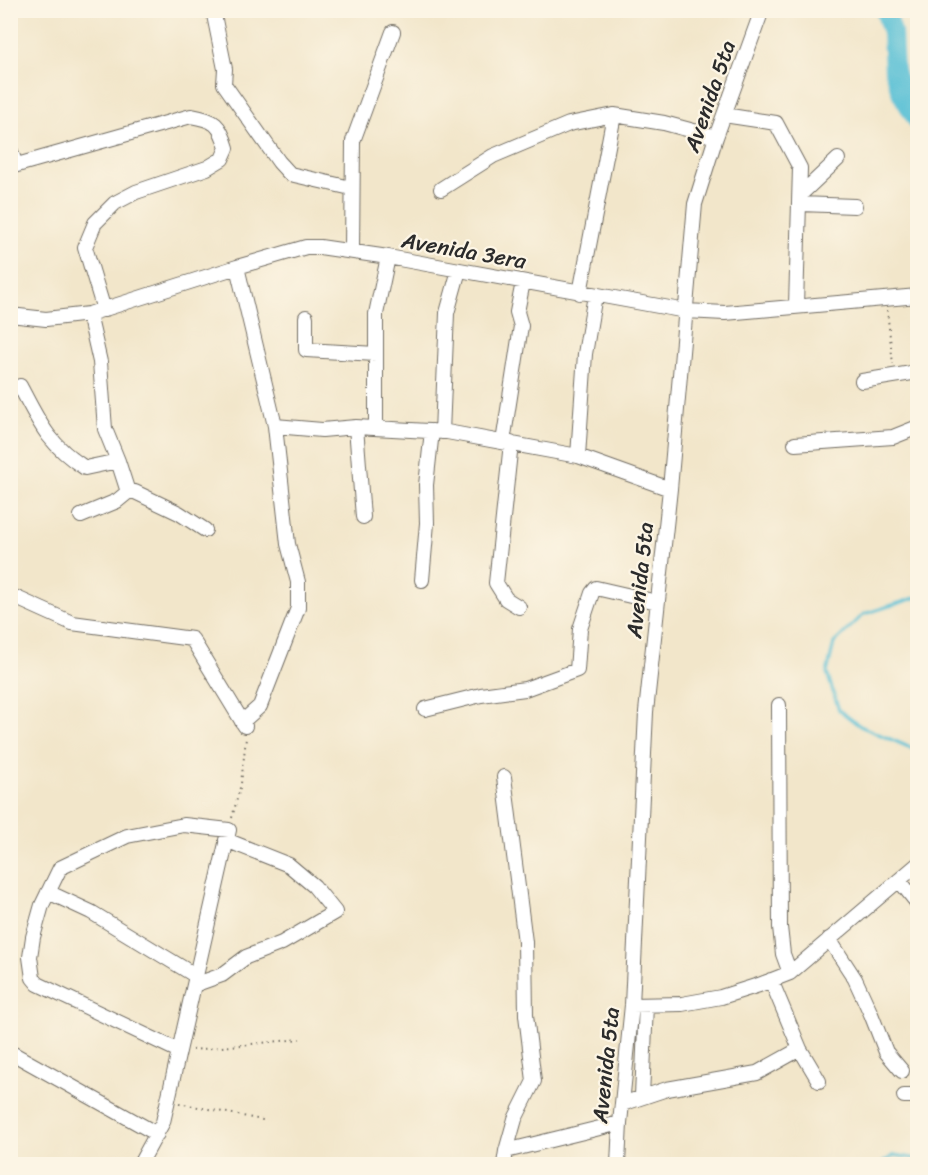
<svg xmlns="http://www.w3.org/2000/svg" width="928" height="1175" viewBox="0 0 928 1175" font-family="Sriracha,sans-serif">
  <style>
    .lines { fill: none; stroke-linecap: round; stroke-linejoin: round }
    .stream { stroke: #58c0d5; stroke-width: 3 }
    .river { stroke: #58c0d5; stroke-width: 20 }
    .minor-casing { stroke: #716c63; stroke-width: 16 }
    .path { stroke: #716c63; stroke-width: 2; stroke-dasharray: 1.5 4.5; stroke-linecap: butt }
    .minor { stroke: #fff; stroke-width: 14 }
    .labels { text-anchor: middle; stroke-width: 4.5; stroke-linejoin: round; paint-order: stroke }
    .street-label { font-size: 22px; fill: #2b2b2b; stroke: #fcf5e5 }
  </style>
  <rect width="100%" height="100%" fill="#fcf5e5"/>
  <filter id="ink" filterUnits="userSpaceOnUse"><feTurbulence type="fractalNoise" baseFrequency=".0167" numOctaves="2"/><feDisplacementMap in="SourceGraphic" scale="12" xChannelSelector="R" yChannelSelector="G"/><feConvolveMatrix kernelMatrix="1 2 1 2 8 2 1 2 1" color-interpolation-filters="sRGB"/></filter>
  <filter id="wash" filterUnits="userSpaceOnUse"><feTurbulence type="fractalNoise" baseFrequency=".008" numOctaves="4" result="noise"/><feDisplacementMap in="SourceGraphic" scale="24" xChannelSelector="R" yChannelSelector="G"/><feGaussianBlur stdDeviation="1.35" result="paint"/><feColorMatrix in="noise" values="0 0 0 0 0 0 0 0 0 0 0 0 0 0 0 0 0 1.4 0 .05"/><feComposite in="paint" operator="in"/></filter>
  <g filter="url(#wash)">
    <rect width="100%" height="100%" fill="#f2e6ca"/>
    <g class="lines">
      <!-- stream -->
      <path class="stream" d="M918,597l-54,17 -30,29 -7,30 12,37 21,16 58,25
        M881,1164l13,-9 24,4"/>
      <!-- river -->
      <path class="river" d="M885,10l7,22 2,39 8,23 16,27"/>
    </g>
  </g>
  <g filter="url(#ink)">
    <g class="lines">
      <!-- minor casing -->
      <g class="minor-casing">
        <path id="minor" d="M213,10l12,59 -1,15 55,78 11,12 61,14
          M724,115l52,8 24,45 -4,138
          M10,149l6,16
          M10,167l181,-51c24,4 29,8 36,32l-5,11 -15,9 -71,24 -21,11 -20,20 -10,24 19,63
          M441,189l52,-33 76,-32 45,-9 50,8 52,14
          M800,195l38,-36
          M800,204l55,2
          M352,251l1,-110 40,-109
          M237,267l38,159 13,118 10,38v26l-38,98 -18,16
          M580,293l34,-178
          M89,314l11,48 5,67 13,32 10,31
          M10,315l36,4 43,-5 148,-47 69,-20h14l68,10 298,54 39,2 193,-17
          M306,317v33l70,4
          M862,381l56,-9
          M20,386c20,38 28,58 65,82l33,-7
          M275,426l47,4 34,-3 91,5 131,24 92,33
          M356,427l7,90
          M376,428v-114l12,-57
          M442,432l5,-119 12,-43
          M503,442l18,-116 -4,-14 6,-30
          M511,443l-15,140 10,16 13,8
          M795,444l98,-7 25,-10
          M578,456l7,-102 10,-59
          M81,516l36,-15 11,-9h7l44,21 26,17
          M422,580l5,-57 -1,-38 6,-54
          M10,595l62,28 120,16 53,87
          M779,705l1,222 3,27 7,19
          M425,709l56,-14 44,-6 52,-19 3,-41 12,-36 4,-5 61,14
          M504,777l21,165 1,73 8,66 -19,38 -9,32 -2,13
          M899,880l19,24
          M48,892l43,20 105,64
          M829,939l26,40 16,35 15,38 16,19
          M771,980l29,69 19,32
          M194,985l28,-10 24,-18 36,-14 53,-31 -21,-26 -25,-21 -63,-25
          M632,1005l50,-1 39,-7 38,-12 31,-12 128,-109
          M10,1052l147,82
          M642,1096l4,-91
          M904,1096h14
          M622,1104l45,-15 90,-16 43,-24
          M506,1151l114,-28
          M140,1164l23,-42 66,-292 -45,-5 -57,11 -67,32 -18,37 -9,32 -3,20 3,21 5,6 141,67
          M618,1164l2,-41 12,-118 14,-293 24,-223 25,-285 21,-67 46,-127"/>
      </g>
      <!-- path -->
      <path class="path" d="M887,310l6,54
        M232,818l9,-34 5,-46
        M192,1050l108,-11
        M179,1103l88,18"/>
      <!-- minor -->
      <use href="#minor" class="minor"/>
    </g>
  </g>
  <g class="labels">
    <!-- street labels -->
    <g class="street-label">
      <text transform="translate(709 96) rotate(-71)" y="8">Avenida 5ta</text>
      <text transform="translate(464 250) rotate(10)" y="8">Avenida 3era</text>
      <text transform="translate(639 580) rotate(-84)" y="8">Avenida 5ta</text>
      <text transform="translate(605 1065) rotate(-84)" y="8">Avenida 5ta</text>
    </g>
  </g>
  <!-- margin -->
  <rect width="928" height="1175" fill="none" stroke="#fcf5e5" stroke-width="36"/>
</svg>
